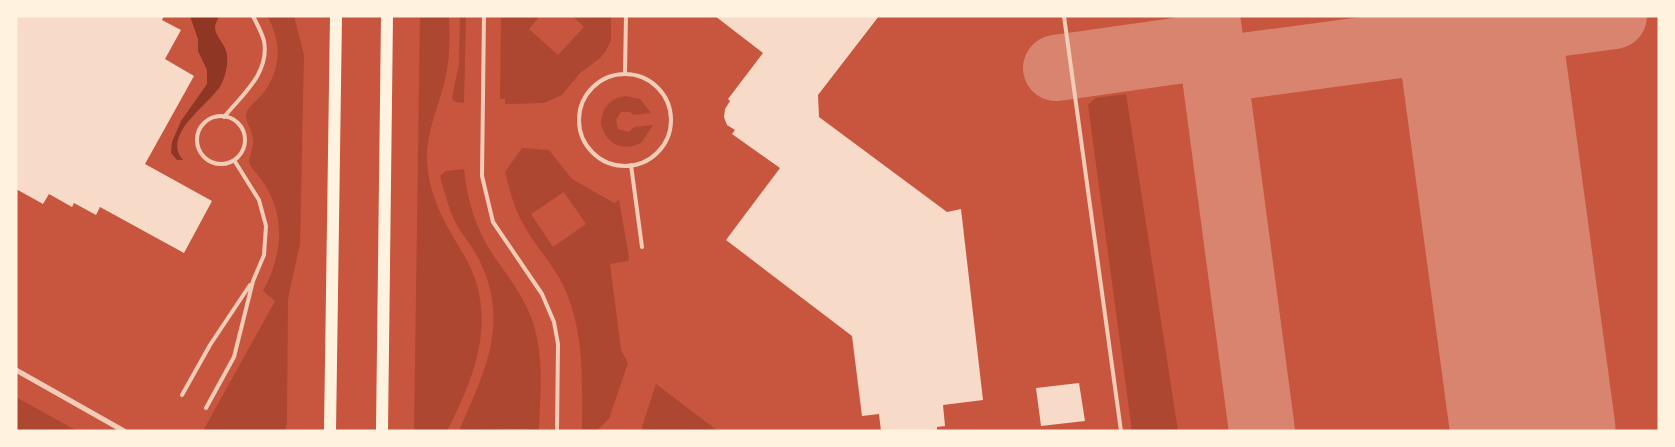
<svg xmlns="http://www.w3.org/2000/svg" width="1675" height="447" viewBox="0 0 1675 447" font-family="Mulish,sans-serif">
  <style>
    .green { fill: #ae4732; fill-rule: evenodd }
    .water { fill: #8f3625 }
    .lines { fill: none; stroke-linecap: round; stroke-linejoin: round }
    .taxiway { stroke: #d8846e; stroke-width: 66 }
    .runway { stroke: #d8846e; stroke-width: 165 }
    .building { fill: #f7dbc8 }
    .service { stroke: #f1ccb7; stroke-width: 4 }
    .minor { stroke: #f1ccb7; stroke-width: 5 }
    .primary { stroke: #fff3e0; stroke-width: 12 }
  </style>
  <rect width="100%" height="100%" fill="#c8553d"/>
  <!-- green -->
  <path class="green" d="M267,16h27l10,39 -4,189 -12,55 -1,123 -2,9h-82l72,-130 -12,-10c18,-33 23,-69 4,-103 -5,-9 -13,-16 -18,-25 0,-8 5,-15 4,-23 0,-9 -8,-18 -7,-26 2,-7 10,-13 15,-18 20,-24 22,-53 6,-80z
    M420,16h29c1,22 1,47 -5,68 -7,26 -18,50 -17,77 2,37 19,64 37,94 35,60 12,120 -17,176h-33z
    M460,16h6l-2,87 -9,-1 -3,-4 7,-34z
    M501,16h39l-11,13 29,26 26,-28 -11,-11h38v24l-5,11 -6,7 -20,15 -18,22 -18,8 -39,1v-5h-5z
    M1126,94l52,337h-46l-44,-326 7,-7z
    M625,96l15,3 11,14 -18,2 -3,-3h-9l-5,8 2,9 11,3 5,-5 19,-2 -12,18c-19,9 -35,1 -40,-19 1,-16 8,-25 24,-28z
    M522,148l27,2 23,29 42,24 5,-3 10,57 -1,4 -18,3 11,86 7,13 -19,56 -13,12h-14c0,-50 3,-97 -18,-144 -10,-21 -26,-38 -38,-58 -11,-18 -16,-37 -21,-57zM564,192l22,32 -33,23 -22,-33z
    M464,169c3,31 12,60 29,86 14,20 29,39 38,62 14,36 9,76 8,114l-18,-2 -62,2c24,-56 50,-104 23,-165 -6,-15 -16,-26 -24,-39 -9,-15 -13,-34 -18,-51l6,-5z
    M656,384l62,47h-75l-1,-4z
    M16,397l61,34h-61z"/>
  <!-- water -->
  <path class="water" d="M190,16h29c-1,3 -4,8 -4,11 0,8 7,14 10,21 5,10 1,27 -4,37 -11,19 -60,49 -38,75h-6l-6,-7 1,-11 9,-21 26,-37v-14l-9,-19v-12z"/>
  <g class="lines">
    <!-- taxiway -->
    <path class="taxiway" d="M1207,16l55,415
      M1398,45c34,1 67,15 81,47 5,10 8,20 12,30
      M1056,68l155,-22
      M1214,70l400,-54"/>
    <!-- runway -->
    <path class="runway" d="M1477,16l56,415"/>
  </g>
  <!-- building -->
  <path class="building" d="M16,16h148l-2,4 19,10 -16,29 29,17 -49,88 67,37 -28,52 -84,-46 -4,8 -22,-12 -2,4 -23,-13 -6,10 -27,-15z
    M715,16h164l-61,79 1,22 128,95 14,-3 22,191 -40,5 2,21 -8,1v4h-56l-2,-17 -17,2 -10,-80 -126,-96 54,-72 -48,-34 3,-4 -8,-5 -3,-8 1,-8 5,-8 -2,-2 35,-46z
    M1079,383l6,38 -44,5 -5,-38z"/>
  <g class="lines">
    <!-- service -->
    <path class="service" d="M484,16l-2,160 11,46 49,72 12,28 4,22 -1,87
      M1064,16l57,415
      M625,73l1,-57
      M579 120a46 46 0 1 1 92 0a46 46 0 1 1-92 0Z
      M197 140a24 24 0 1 1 48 0a24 24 0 1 1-48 0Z
      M224,117c18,-22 46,-44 40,-76 -2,-8 -7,-17 -11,-25
      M631,165l11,82
      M182,395l28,-50 40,-60
      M206,408l28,-51 19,-76 11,-26 2,-29 -7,-26 -25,-40"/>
    <!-- minor -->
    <path class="minor" d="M16,370l108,61"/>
    <!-- primary -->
    <path class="primary" d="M330,431l6,-415
      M382,431l5,-415"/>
  </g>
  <!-- border -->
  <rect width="1675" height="447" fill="none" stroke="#fff3e0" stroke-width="35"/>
</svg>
